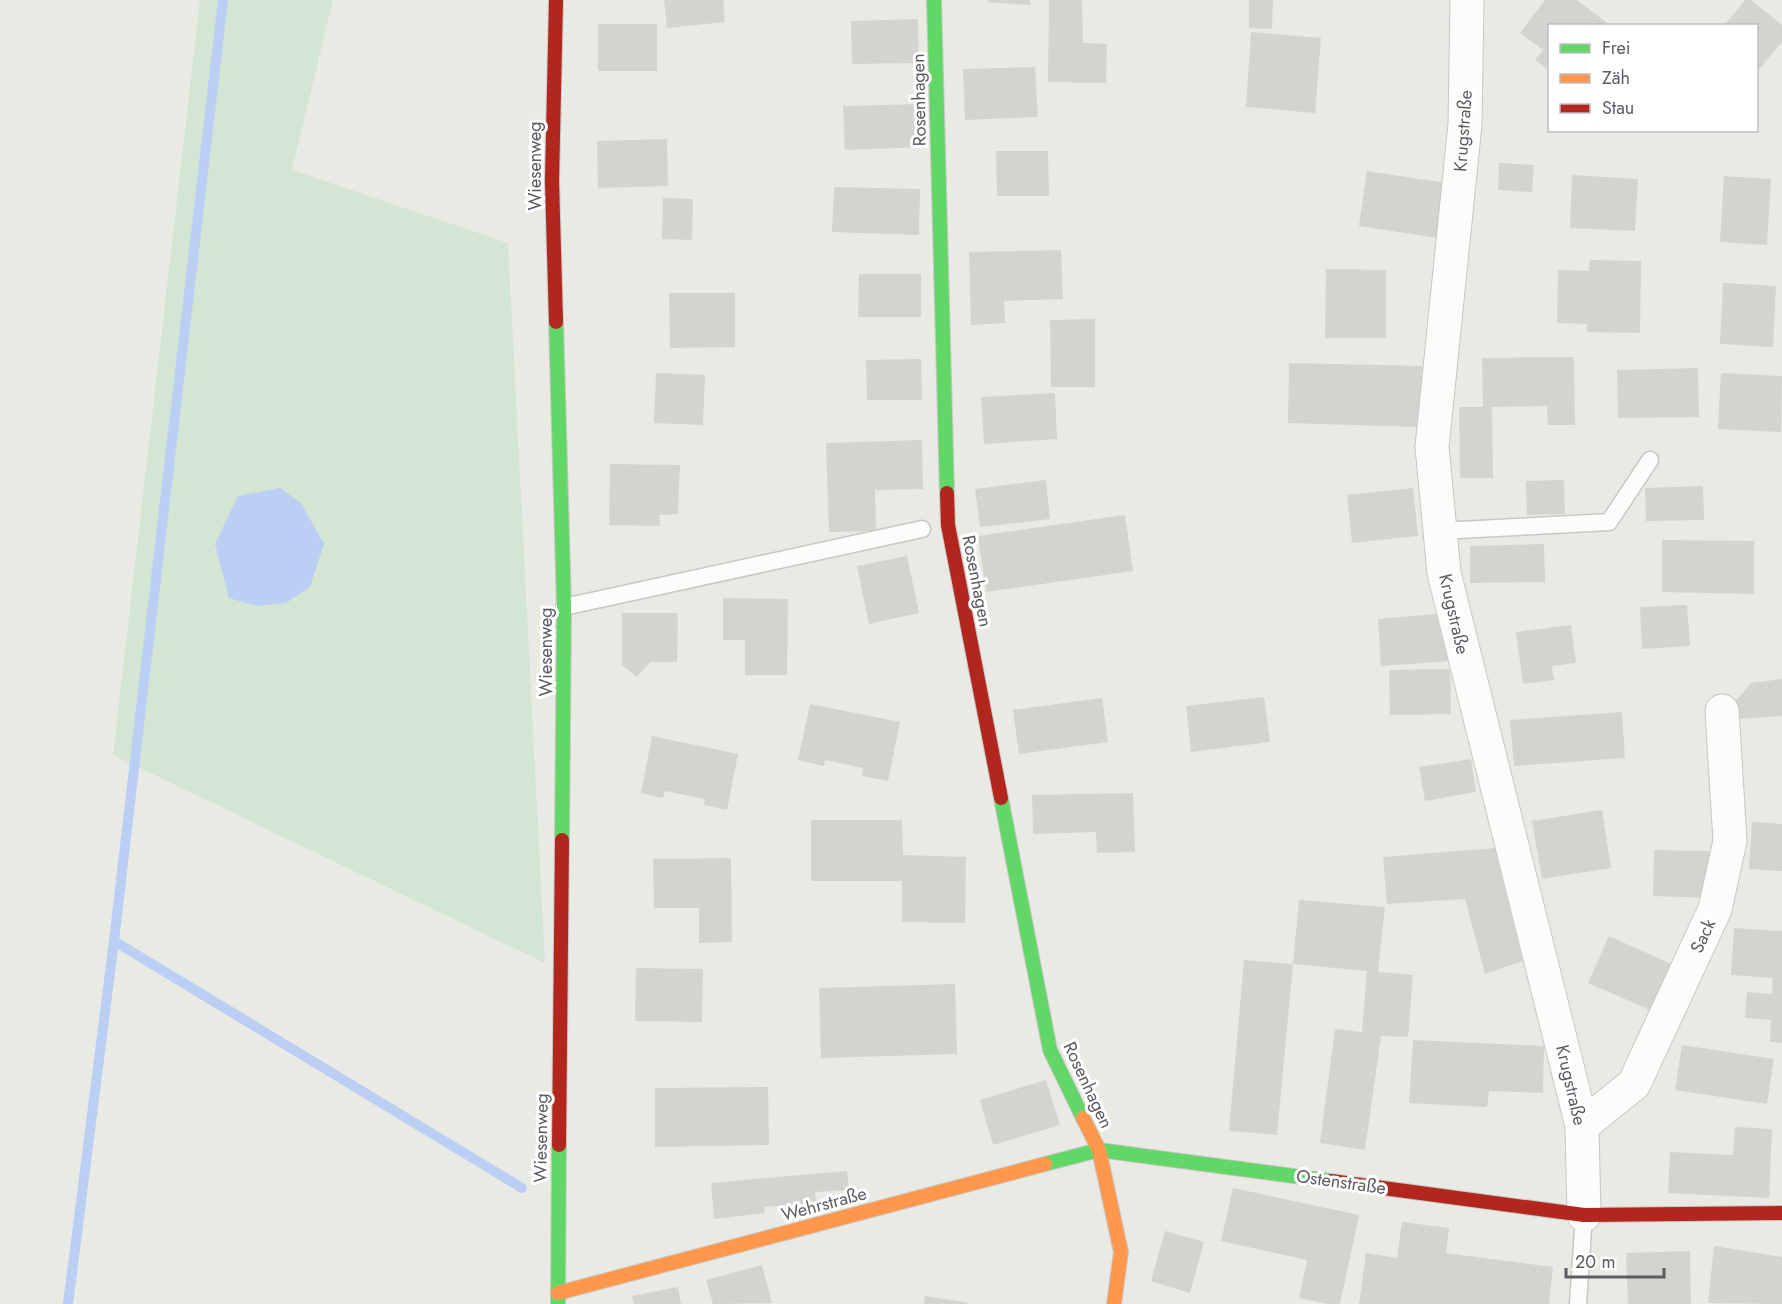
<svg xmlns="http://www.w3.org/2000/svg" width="1782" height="1304" viewBox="0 0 1782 1304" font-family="Jost,sans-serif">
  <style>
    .green { fill: #d3e6d4 }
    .water { fill: #bacff3 }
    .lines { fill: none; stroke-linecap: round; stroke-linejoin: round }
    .stream { stroke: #bacff3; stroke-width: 10 }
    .building { fill: #d4d3cf }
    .lane-casing { stroke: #c7c8c6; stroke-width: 19 }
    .street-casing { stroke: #c7c8c6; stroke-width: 35 }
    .fast-casing { stroke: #c7c7c5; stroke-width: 16 }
    .slow-casing { stroke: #c7c7c5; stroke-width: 16 }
    .jam-casing { stroke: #c7c7c5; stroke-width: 16 }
    .lane { stroke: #fcfcfb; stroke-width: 16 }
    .street { stroke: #fcfcfb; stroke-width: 33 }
    .fast { stroke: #63d668; stroke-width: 14 }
    .slow { stroke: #ff974d; stroke-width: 14 }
    .jam { stroke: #b3261e; stroke-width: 14 }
    .labels { text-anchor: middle; stroke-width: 6; stroke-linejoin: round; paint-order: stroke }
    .street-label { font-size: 18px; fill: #5a5c62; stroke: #fff }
  </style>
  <rect width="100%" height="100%" fill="#eaeae4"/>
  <!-- green -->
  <path class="green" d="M200,0h133l-41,170 216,73 37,720 -432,-208z"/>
  <!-- water -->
  <path class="water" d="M280,488l21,15 23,41 -14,43 -24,16 -29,3 -28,-8 -14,-54 23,-48z"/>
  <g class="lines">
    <!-- stream -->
    <path class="stream" d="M114,941l408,247
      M68,1304l46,-363 109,-941"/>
  </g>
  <!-- building -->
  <path class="building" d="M664,0h59l2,22 -58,6z
    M988,0h42v5l-42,-3z
    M1049,0h33l1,43 24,1 -1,39 -58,-1z
    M1249,0h24l-1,29 -23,-1z
    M1545,0h32l34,26h-61v45l-15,-11 8,-10 -23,-17z
    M1745,0h6l31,25v17l-26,31v-47h-32z
    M918,19l1,44 -67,1 -1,-43z
    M598,24h59v47h-59z
    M1251,32l70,6 -6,75 -69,-6z
    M1035,67l3,50 -73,3 -2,-51z
    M920,104l2,43 -77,3 -2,-44z
    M667,139l1,47 -70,2 -1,-47z
    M996,151h52l1,45h-52z
    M1499,163l35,2 -2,27 -34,-2z
    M1367,171l79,12 -8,55 -79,-12z
    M1572,175l66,4 -3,52 -65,-3z
    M1724,176l47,3 -4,66 -47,-3z
    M834,187l86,2 -1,46 -87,-3z
    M663,198l30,1 -1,41 -30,-1z
    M1061,250l2,49 -59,2 1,22 -34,2 -2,-73z
    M1590,260l51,1 -1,72 -53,-1v-8l-30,-1 1,-53 31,1z
    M1326,269l60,1v68h-61z
    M859,274h62v43h-63z
    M1723,283l53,3 -3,61 -53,-3z
    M669,293h66v54l-65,1z
    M1095,319v68h-44l-1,-67z
    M1574,357l1,68h-27l-1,-19 -55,1 1,71h-33l-1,-71h24l-1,-49z
    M921,359l1,41h-55l-1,-40z
    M1289,363l133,3 -2,61 -132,-4z
    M1698,368l1,49 -81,1 -1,-48z
    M656,373l49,2 -2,50 -49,-2z
    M1721,373l61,3 -1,56 -63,-3z
    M1055,393l2,46 -73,5 -3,-47z
    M922,440l1,49 -48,1 1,41 -47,1 -3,-89z
    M610,464l70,1 -2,49 -19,1 1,11 -51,-1z
    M1046,480l4,39 -70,8 -5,-38z
    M1564,480l1,34 -38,1 -1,-34z
    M1703,486l1,34 -58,1 -1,-33z
    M1413,488l5,48 -66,7 -5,-48z
    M1125,515l8,56 -147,21 -8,-56z
    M1662,540l92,1v53l-92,-2z
    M1544,544l1,38 -75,1v-37z
    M907,556l12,57 -50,11 -12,-58z
    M723,598l65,1 -1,76h-42v-35h-22z
    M1687,605l3,41 -48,3 -2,-42z
    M622,613h56l-1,49h-27l-13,15 -15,-12z
    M1447,613l4,48 -70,5 -3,-47z
    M1571,625l5,38 -24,3 2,14 -31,4 -7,-52z
    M1450,669l1,45 -61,1 -1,-45z
    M1782,679v37l-45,3 -2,-17 16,-19z
    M1264,697l6,45 -79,10 -5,-46z
    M1102,698l6,44 -89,12 -6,-44z
    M810,704l90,18 -12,59 -26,-5 1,-8 -38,-8 -1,6 -26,-6z
    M1622,712l3,46 -111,8 -4,-46z
    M652,736l86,18 -11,56 -23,-5 1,-6 -40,-8 -2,7 -22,-5z
    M1471,759l5,33 -51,9 -6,-34z
    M1133,793l2,59 -38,1 -1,-21 -63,2 -1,-39z
    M1602,810l9,58 -69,11 -10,-58z
    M811,820h91l1,35 63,2 -1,66 -63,-1v-41h-91z
    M1752,822l30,2v47l-33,-2z
    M1496,848l30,112 -41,14 -20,-75 -78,5 -4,-47z
    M1654,850l58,1 -1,47 -58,-2z
    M731,858l1,84 -33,1v-35h-45l-1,-49z
    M1299,900l86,7 -7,65 35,3 -5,62 -27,-1 -16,114 -45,-7 15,-114 27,3 5,-61 -74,-7z
    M1734,928l48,3v112l-12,-1 1,-22 -26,-2 2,-26 25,2 1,-16 -42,-3z
    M1609,936l71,32 -21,46 -71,-31z
    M1244,960l49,4 -16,171 -48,-4z
    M636,968l67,1 -1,53 -67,-1z
    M955,984l2,70 -136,4 -2,-70z
    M1413,1040l131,6 -1,47 -54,-2 -2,16 -78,-4z
    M1682,1045l92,14 -7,45 -92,-14z
    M1046,1080l14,45 -67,20 -13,-45z
    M768,1087l1,58 -114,2v-59z
    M1735,1127l37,2 -3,69 -101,-5 2,-41 63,3z
    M847,1171l2,19 -34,2 1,11 -52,4 1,6 -51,6 -3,-36z
    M1233,1188l126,27 -19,89h-12l-29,-6 8,-38 -86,-19z
    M1402,1222l47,6 -3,25 107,14 -4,37h-190l7,-51 31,5z
    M1165,1231l39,11 -14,51 -39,-12z
    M1714,1246l68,11v47l-74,-1z
    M1690,1251l1,53h-63l-2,-51z
    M762,1265l10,38 -59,1 -7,-24z
    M678,1287l3,17h-47l-2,-8z
    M925,1296l44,7 -1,1h-44z"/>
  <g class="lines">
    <!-- lane casing -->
    <g class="lane-casing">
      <path id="lane" d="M1440,531l169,-9 41,-62
        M564,607l358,-78
        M1578,1304l6,-89"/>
    </g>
    <!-- street casing -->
    <g class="street-casing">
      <path id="street" d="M1467,0l-2,124 -33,323 12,126 138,553 2,89
        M1582,1126l52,-42 81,-175 15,-68 -8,-130"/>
    </g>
    <!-- fast casing -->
    <g class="fast-casing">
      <path id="fast" d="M934,0l13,493
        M556,322l8,285 -2,233
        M1001,798l49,252 33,68
        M1045,1164l54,-14 232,31
        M558,1304l1,-159"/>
    </g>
    <!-- slow casing -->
    <g class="slow-casing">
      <path id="slow" d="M1083,1118l16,32 22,102 -7,52
        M558,1293l487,-129"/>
    </g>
    <!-- jam casing -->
    <g class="jam-casing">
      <path id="jam" d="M556,322l-4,-141 4,-181
        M947,493l1,32 53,273
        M559,1145l3,-305
        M1331,1181l253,34 198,-2"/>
    </g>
    <!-- lane -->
    <use href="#lane" class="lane"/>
    <!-- street -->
    <use href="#street" class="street"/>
    <!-- fast -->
    <use href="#fast" class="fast"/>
    <!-- slow -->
    <use href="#slow" class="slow"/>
    <!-- jam -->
    <use href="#jam" class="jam"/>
  </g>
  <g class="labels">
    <!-- street labels -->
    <g class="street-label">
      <text transform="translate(919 100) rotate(-91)" y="6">Rosenhagen</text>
      <text transform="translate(1463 131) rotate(-86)" y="6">Krugstraße</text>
      <text transform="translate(535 166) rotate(-90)" y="6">Wiesenweg</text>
      <text transform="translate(977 581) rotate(79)" y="6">Rosenhagen</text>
      <text transform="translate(1454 614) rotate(77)" y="6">Krugstraße</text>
      <text transform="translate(546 652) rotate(-90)" y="6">Wiesenweg</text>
      <text transform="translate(1703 936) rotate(-65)" y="6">Sack</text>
      <text transform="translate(1088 1085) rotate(65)" y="6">Rosenhagen</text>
      <text transform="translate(1571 1085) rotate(77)" y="6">Krugstraße</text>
      <text transform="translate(541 1138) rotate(-89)" y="6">Wiesenweg</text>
      <text transform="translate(1341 1182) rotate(8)" y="6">Ostenstraße</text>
      <text transform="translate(824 1204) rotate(-15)" y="6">Wehrstraße</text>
    </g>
  </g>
  <!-- legend -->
  <rect x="1548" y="24" width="210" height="108" fill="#ffffff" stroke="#bdbec0" stroke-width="1.5"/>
  <rect x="1560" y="44" width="30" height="9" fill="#63d668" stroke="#bdbec0" stroke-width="1.5"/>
  <text x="1602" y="54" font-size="18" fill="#5a5c62">Frei</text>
  <rect x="1560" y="74" width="30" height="9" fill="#ff974d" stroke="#bdbec0" stroke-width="1.5"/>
  <text x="1602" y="84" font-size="18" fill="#5a5c62">Zäh</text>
  <rect x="1560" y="104" width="30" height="9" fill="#b3261e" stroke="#bdbec0" stroke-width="1.5"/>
  <text x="1602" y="114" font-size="18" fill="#5a5c62">Stau</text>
  <!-- scale -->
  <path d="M1566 1268v9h98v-9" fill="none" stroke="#5a5c62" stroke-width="3"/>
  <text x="1575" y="1268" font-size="18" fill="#5a5c62" stroke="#ffffff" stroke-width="4.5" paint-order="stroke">20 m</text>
</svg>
